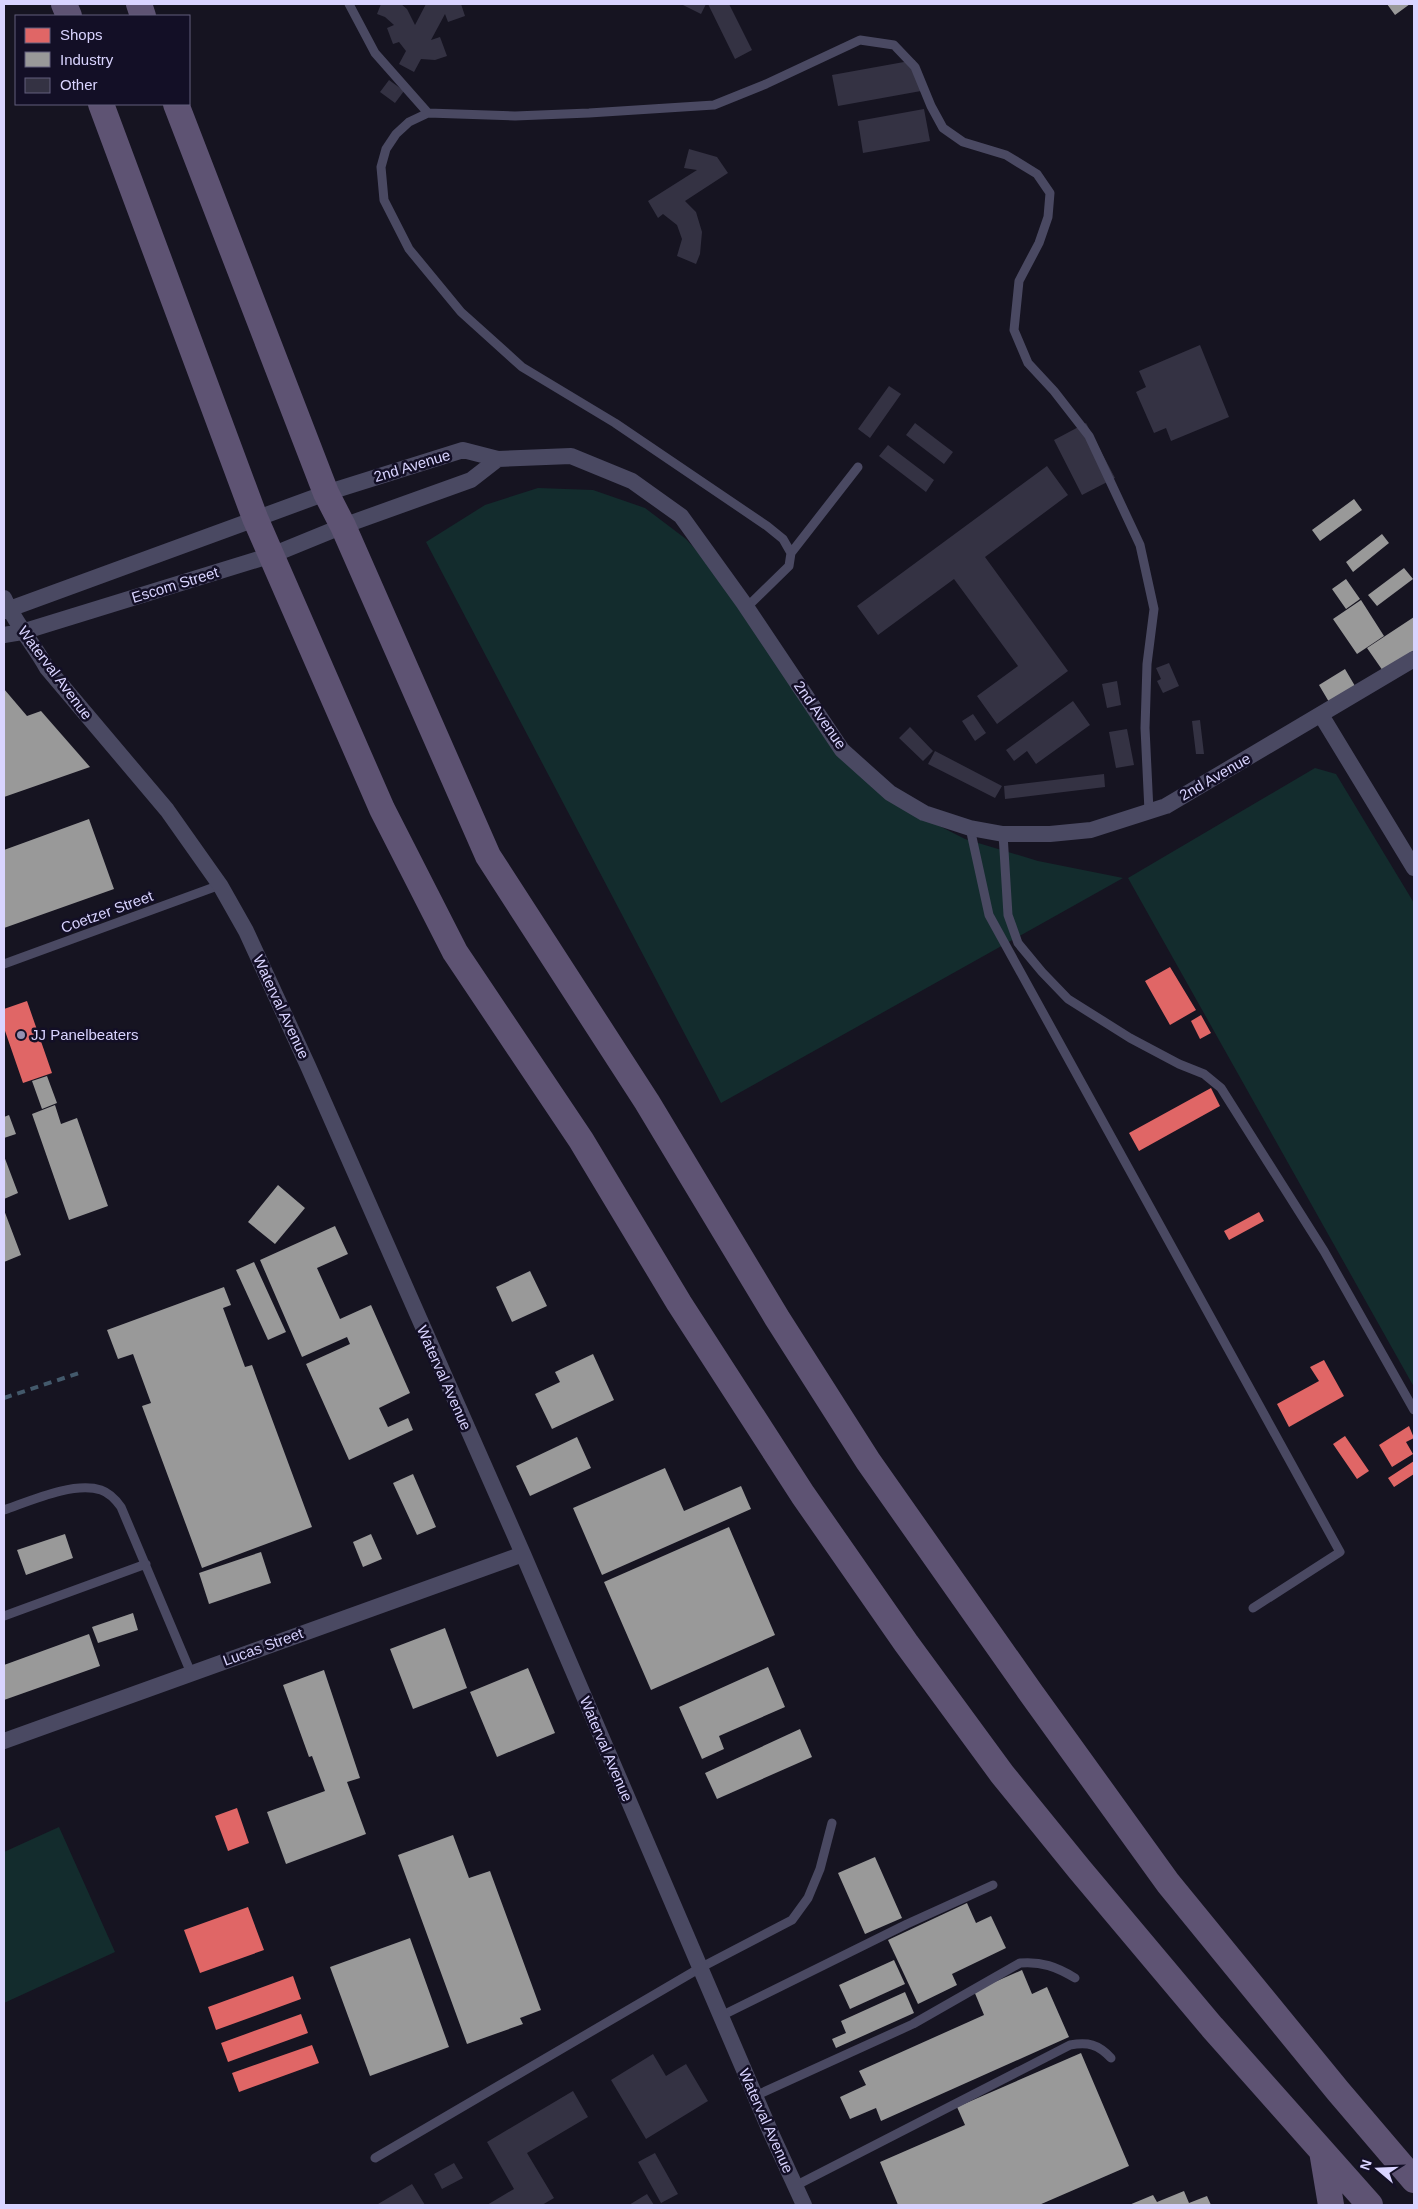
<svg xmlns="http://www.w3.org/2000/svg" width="1418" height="2209" viewBox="0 0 1418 2209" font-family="Helvetica,sans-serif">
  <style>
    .green { fill: #132c2d }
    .shops { fill: #e06666 }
    .industry { fill: #999 }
    .building { fill: #343243 }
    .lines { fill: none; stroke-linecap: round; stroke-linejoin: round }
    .lane { stroke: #4a4962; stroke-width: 9 }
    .street { stroke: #4a4962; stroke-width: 16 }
    .primary { stroke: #5e5373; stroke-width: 26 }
    .rail { stroke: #43596b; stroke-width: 4; stroke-dasharray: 8 6; stroke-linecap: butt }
    .poi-dot { fill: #9591b1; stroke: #130f26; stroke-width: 2 }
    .labels { text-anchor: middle; stroke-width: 5; stroke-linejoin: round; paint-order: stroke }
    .street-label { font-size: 15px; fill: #d9d4ff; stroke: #130f26 }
    .poi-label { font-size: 15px; fill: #d9d4ff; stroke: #130f26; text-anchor: start }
  </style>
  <rect width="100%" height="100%" fill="#161421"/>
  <!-- green -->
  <path class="green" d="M538,488l55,2 52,18 41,31 31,34 147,201 42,35 59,30 73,22 85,17 -402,225 -295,-561 59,-37z
    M1315,768l21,6 78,129v484l-286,-509z
    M59,1827l56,125 -111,51v-151z"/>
  <!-- shops -->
  <path class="shops" d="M1170,967l26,43 -26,15 -25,-44z
    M27,1001l25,72 -29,10 -19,-55v-19z
    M1201,1015l10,18 -11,6 -9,-18z
    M1211,1088l9,18 -81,45 -10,-18z
    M1259,1212l5,9 -35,19 -5,-9z
    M1324,1360l20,36 -55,31 -12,-23 42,-23 -9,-14z
    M1409,1426l5,12 -8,4 7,12 -21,13 -13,-22z
    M1345,1436l24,35 -12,8 -24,-35z
    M1414,1461v13l-20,13 -6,-9z
    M237,1808l12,35 -21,8 -13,-35z
    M248,1907l16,43 -64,23 -16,-43z
    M293,1976l8,23 -85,31 -8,-23z
    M301,2014l7,19 -80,29 -7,-19z
    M312,2045l7,18 -80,29 -7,-19z"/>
  <!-- industry -->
  <path class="industry" d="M1387,4h23l-15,11z
    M1354,499l8,11 -42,31 -8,-11z
    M1382,534l7,9 -36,29 -7,-10z
    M1404,568l9,11 -36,27 -9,-11z
    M1346,579l14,20 -14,10 -14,-20z
    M1361,600l23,36 -27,18 -24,-35z
    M1414,617v33l-31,21 -16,-23z
    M1345,669l10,17 -26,16 -10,-17z
    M4,689l23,27 14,-5 49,56 -86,30z
    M89,819l25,70 -110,39v-78z
    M47,1076l10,27 -15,6 -10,-28z
    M55,1105l6,19 16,-6 31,88 -39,14 -37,-106z
    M9,1115l7,19 -12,4v-21z
    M4,1156l14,37 -14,6z
    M278,1185l27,23 -30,36 -27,-22z
    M4,1210l17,45 -17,7z
    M335,1226l13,28 -31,14 23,51 31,-14 39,88 -31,15 9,19 20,-9 5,12 -64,30 -43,-96 44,-20 -3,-7 -45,20 -42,-97z
    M254,1262l32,70 -18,8 -32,-70z
    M530,1271l17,35 -35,16 -16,-35z
    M224,1287l7,18 -8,3 22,59 7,-2 60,162 -110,41 -60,-162 9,-3 -18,-49 -15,5 -11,-29z
    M593,1354l21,46 -62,29 -17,-35 25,-12 -5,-10z
    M577,1437l14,31 -61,28 -14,-30z
    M665,1468l19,43 57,-25 10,23 -149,66 -29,-67z
    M413,1474l23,53 -19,8 -24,-52z
    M729,1527l46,108 -124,55 -47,-108z
    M65,1534l8,24 -47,17 -9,-25z
    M371,1534l11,25 -19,8 -10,-25z
    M261,1552l10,31 -62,21 -10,-31z
    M133,1613l5,17 -40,13 -6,-16z
    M445,1628l22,60 -54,21 -23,-60z
    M89,1634l11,32 -96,34v-35z
    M768,1667l17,40 -66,29 5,13 -22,10 -23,-52z
    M528,1668l27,65 -58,24 -27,-65z
    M324,1670l36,108 -13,4 19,52 -80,30 -19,-52 58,-21 -13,-35 -3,1 -26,-72z
    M800,1729l12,28 -95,42 -12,-26z
    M453,1835l16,43 21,-7 51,139 -21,8 3,6 -56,20 -69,-189z
    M875,1857l27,61 -37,16 -27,-61z
    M967,1903l9,20 15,-7 15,32 -54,26 5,11 -39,19 -30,-64z
    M410,1938l39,109 -79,29 -40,-109z
    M894,1960l11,24 -55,25 -11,-24z
    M1022,1970l10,24 15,-7 22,50 -188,84 -5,-13 -26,11 -10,-22 26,-12 -7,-14 125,-56 -10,-24z
    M905,1992l9,21 -78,35 -4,-9 14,-6 -5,-12z
    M1081,2053l48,113 -90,39h-141l-18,-43 85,-37 -8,-18z
    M1184,2191l5,12 18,-7 4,9h-82l24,-10 4,7z"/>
  <!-- building -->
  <path class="building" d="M381,4h20l6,5 8,16 11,-21h35l4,12 -17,6 -3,-8 -14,26 9,-3 7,19 -12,4 -14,-1 -7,13 -15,-8 7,-13 -7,-9 -6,2 -6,-16 7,-3 -9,-8 -8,-3z
    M684,4h22l-5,10 -18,-9z
    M708,4h21l23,46 -17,9z
    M915,60l6,31 -83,15 -6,-31z
    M389,80l15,11 -9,12 -15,-11z
    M924,109l6,32 -67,12 -5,-32z
    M689,149l28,8 11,16 -43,28 11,11 6,20 -2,22 -4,10 -19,-8 5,-17 -5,-14 -14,-11 -5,4 -10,-17 49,-31 -13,-2z
    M1200,345l29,72 -58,24 -5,-13 -12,5 -18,-41 10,-5 -7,-16z
    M889,386l12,8 -31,44 -12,-9z
    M915,423l38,29 -9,12 -38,-29z
    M1086,423l29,55 -33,17 -28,-55z
    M888,445l46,35 -8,12 -47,-36z
    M1047,466l21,29 -83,62 83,114 -71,53 -20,-28 41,-30 -64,-87 -76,56 -21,-29z
    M1169,663l10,23 -16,7 -6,-12 4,-2 -5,-11z
    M1117,681l4,24 -14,3 -5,-24z
    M1073,701l17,24 -54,39 -9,-13 -13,10 -8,-11z
    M973,714l13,19 -11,8 -13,-20z
    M1200,720l4,34h-8l-4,-33z
    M910,727l23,24 -10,10 -24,-23z
    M1127,729l7,36 -18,3 -7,-36z
    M935,751l67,35 -7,12 -67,-34z
    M1104,774l1,13 -100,12 -1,-13z
    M653,2054l13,22 20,-12 22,37 -62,38 -35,-59z
    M573,2091l15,26 -61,36 27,45 -12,7h-55l27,-16 -27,-47z
    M655,2153l23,41 -17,9 -23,-41z
    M454,2163l9,15 -21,11 -8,-15z
    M412,2184l13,21h-46l-1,-1z
    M647,2194l7,11h-25z"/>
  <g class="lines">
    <!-- lane -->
    <path class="lane" d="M349,4l26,49 53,60
      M791,553l67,-86
      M747,607l42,-41 2,-13 -8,-14 -16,-13 -152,-103 -93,-56 -61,-55 -52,-63 -25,-49 -3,-33 5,-18 10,-15 13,-12 19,-9 87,3 74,-3 125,-8 52,-21 94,-44 34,5 21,22 16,39 12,22 20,14 43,13 31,19 13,19 -2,24 -9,26 -20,38 -5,49 14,33 26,28 35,45 51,109 14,64 -7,55 -2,64 4,83
      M970,828l19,87 351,637 -87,56
      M1003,834l5,81 10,28 24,29 26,27 62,39 49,26 25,10 17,14 103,163 90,159
      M4,964l216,-79
      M4,1510c26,-9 70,-29 97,-20 9,3 15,10 20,17l70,166
      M4,1616l142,-52
      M721,2016l186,-92 86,-39
      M755,2096l158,-72 107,-61c21,-2 37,4 55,15
      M375,2158l325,-190 92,-48 16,-22 12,-29 12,-46
      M795,2186l275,-141c18,-3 28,-1 41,13"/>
    <!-- street -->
    <path class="street" d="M4,598c11,25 29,45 43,70l120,142 53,75 26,46 62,135 215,488 248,579 33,72
      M4,611l322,-118 137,-43 35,9 73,-3 61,25 49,35 62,86 99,148 48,43 34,20 46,15 33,6h47l41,-4 75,-24 248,-147
      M4,635l18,-3 250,-77 71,-29 128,-46 27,-21
      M1321,715l93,153
      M4,1741l519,-187"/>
    <!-- primary -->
    <path class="primary" d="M64,4l5,12
      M139,4l4,12
      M101,104l154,414 127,291 73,143 126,188 98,163 124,192 103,148 96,131 78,96 132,157 158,178
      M176,104l150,389 17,33 145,330 159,246 130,216 91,143 163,232 137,190 170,208 76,89
      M1322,2151l9,54"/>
    <!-- rail -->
    <path class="rail" d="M4,1398l78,-26"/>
  </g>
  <!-- markers -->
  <circle class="poi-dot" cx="21" cy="1035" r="5"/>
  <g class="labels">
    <!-- street labels -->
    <g class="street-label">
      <text transform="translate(412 466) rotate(-17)" y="5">2nd Avenue</text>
      <text transform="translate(175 585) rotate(-17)" y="5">Escom Street</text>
      <text transform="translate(55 673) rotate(53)" y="5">Waterval Avenue</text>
      <text transform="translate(820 715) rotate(55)" y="5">2nd Avenue</text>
      <text transform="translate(1215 777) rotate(-30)" y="5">2nd Avenue</text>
      <text transform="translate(107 912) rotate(-20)" y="5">Coetzer Street</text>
      <text transform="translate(281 1007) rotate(65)" y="5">Waterval Avenue</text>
      <text transform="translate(444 1378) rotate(66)" y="5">Waterval Avenue</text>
      <text transform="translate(263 1647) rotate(-20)" y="5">Lucas Street</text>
      <text transform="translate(606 1749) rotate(67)" y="5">Waterval Avenue</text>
      <text transform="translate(766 2121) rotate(66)" y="5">Waterval Avenue</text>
    </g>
    <!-- poi labels -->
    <g class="poi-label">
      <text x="31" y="1040">JJ Panelbeaters</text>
    </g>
  </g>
  <!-- border -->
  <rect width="1418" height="2209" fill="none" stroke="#d9d4ff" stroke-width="10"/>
  <!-- legend -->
  <rect x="15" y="15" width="175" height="90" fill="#130f26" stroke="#625e7d"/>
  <rect x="25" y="28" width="25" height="15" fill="#e06666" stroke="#625e7d"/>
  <text x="60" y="40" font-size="15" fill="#d9d4ff">Shops</text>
  <rect x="25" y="52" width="25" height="15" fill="#999999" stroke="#625e7d"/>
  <text x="60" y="65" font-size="15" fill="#d9d4ff">Industry</text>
  <rect x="25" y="78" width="25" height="15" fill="#343243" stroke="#625e7d"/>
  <text x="60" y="90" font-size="15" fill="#d9d4ff">Other</text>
  <!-- north arrow -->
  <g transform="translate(1378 2169) rotate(289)" stroke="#130f26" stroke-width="4" paint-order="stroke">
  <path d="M0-4L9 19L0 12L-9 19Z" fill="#d9d4ff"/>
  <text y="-8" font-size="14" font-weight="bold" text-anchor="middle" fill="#d9d4ff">N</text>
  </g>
</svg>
